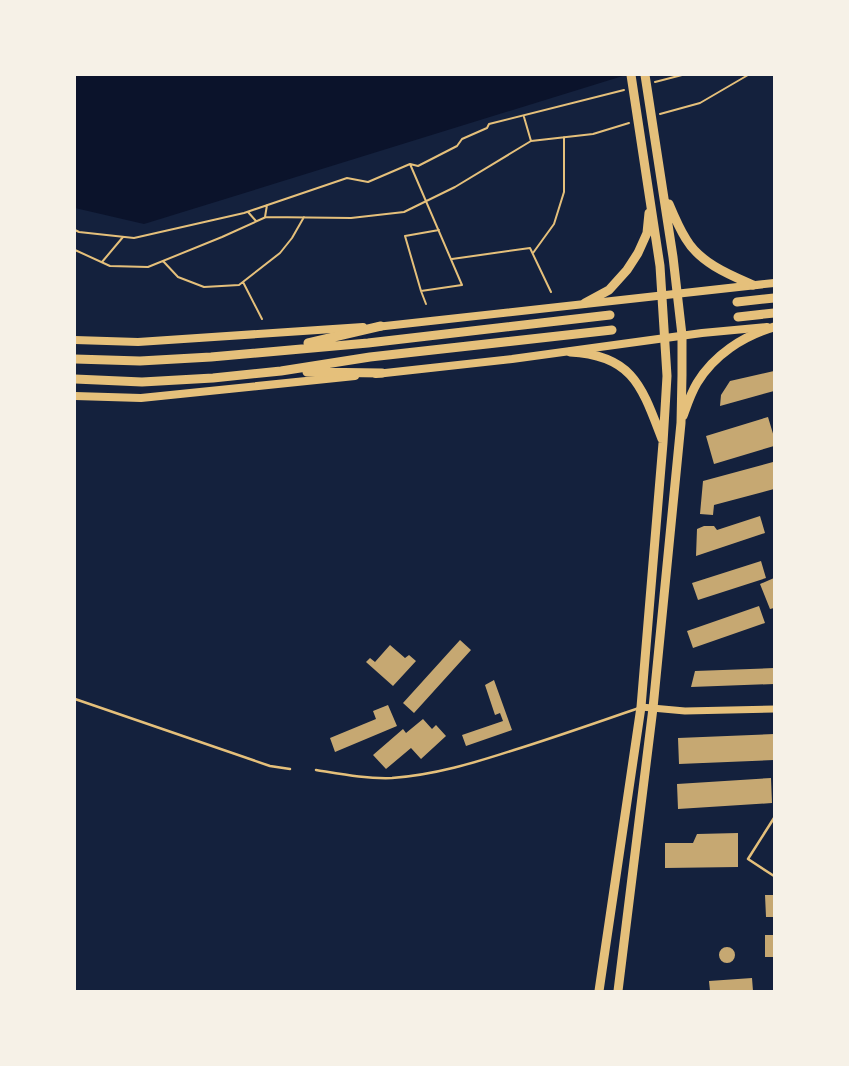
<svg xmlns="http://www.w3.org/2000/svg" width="849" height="1066" viewBox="0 0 849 1066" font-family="Jost,sans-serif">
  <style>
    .water { fill: #0b132b }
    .building { fill: #c6a872 }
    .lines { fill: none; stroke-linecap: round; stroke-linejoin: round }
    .path { stroke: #e5c07b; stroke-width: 2 }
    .service { stroke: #e5c07b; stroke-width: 2.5 }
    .tertiary { stroke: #e5c07b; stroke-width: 7 }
    .secondary { stroke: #e5c07b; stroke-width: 8 }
    .primary { stroke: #e5c07b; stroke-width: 9 }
    .trunk { stroke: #e5c07b; stroke-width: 9 }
  </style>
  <rect width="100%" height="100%" fill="#14213d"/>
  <!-- water -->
  <path class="water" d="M75,75h551l-482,149 -69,-16z"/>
  <!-- building -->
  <path class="building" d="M774,371v20l-54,15 1,-11 9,-14z
    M768,417l6,20v9l-60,18 -8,-28z
    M773,462l1,27 -60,16 -1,10 -13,-1 3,-33z
    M760,516l5,17 -69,23 1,-27 7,-3h10l3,4z
    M761,561l5,17 -68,22 -6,-17z
    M774,578v30l-4,1 -10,-25z
    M759,606l6,17 -72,25 -6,-17z
    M460,640l11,10 -57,63 -11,-10z
    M390,645l15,13 4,-3 7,6 -23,25 -27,-24 4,-4 5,4z
    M774,668v16l-83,3 4,-16z
    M494,680l18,50 -46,16 -4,-11 41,-14 -3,-8 -5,2 -10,-30z
    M388,705l9,21 -62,26 -5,-14 46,-19 -3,-8z
    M423,719l9,10 4,-4 10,11 -25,23 -10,-11 -25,21 -13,-14 30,-26 3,4z
    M774,734v26l-95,4 -1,-26z
    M771,778l1,25 -94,6 -1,-25z
    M738,833v34l-73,1v-25h28l4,-9z
    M765,895h9v22h-8z
    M765,935h9v22h-9z
    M719 955a8 8 0 1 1 16 0a8 8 0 1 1-16 0Z
    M752,978l1,13h-43l-1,-10z"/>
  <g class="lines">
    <!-- path -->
    <path class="path" d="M655,82l27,-7
      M660,114l40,-11 48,-28
      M524,117l7,24
      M410,164l52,121 -41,6 -16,-55 34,-6
      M248,212l8,9
      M265,217l2,-12
      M75,230l4,2 55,6 110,-25 103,-35 21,4 42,-18 8,2 39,-20 5,-7 25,-11 2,-4 135,-34
      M75,250l35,16 38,1 74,-30 44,-20 85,1 53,-6 51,-25 76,-46 62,-7 36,-11
      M533,253l21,-29 10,-32v-55
      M452,259l78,-11 21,44
      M163,261l15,16 26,10 35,-2 41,-32 12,-15 12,-21
      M102,262l21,-25
      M243,282l19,37
      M421,291l5,13"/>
    <!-- service -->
    <path class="service" d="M75,699l195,67 20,3
      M316,770c25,4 51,9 76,8 42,-3 82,-15 122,-28 42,-13 84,-28 125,-42
      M774,818l-26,41 26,17"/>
    <!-- tertiary -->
    <path class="tertiary" d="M641,707l44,4 89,-2"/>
    <!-- secondary -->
    <path class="secondary" d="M376,327l398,-44
      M75,340l63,2 225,-15
      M376,374l136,-15 190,-26 65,-6
      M75,396l66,2 214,-22"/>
    <!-- primary -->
    <path class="primary" d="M669,204c5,12 10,24 17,35 14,24 44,36 67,46
      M585,303l24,-13 18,-20 11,-17 9,-20 2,-20
      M570,352c63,3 72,35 92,87
      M683,416c4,-11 8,-23 14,-33 17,-28 46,-47 77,-56
      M599,991l42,-284 22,-264 4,-67 -7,-110 -29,-191
      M618,991l35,-283 28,-285 1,-48v-40l-9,-78 -28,-182"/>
    <!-- trunk -->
    <path class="trunk" d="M737,302l37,-4
      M738,317l36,-4
      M308,343l73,-17
      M75,359l65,2 71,-4 157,-14 242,-28
      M307,372l75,1
      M75,379l67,3 71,-4 68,-7 89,-14 242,-27"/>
  </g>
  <!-- border -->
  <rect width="849" height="1066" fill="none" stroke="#f6f1e7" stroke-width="152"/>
</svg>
